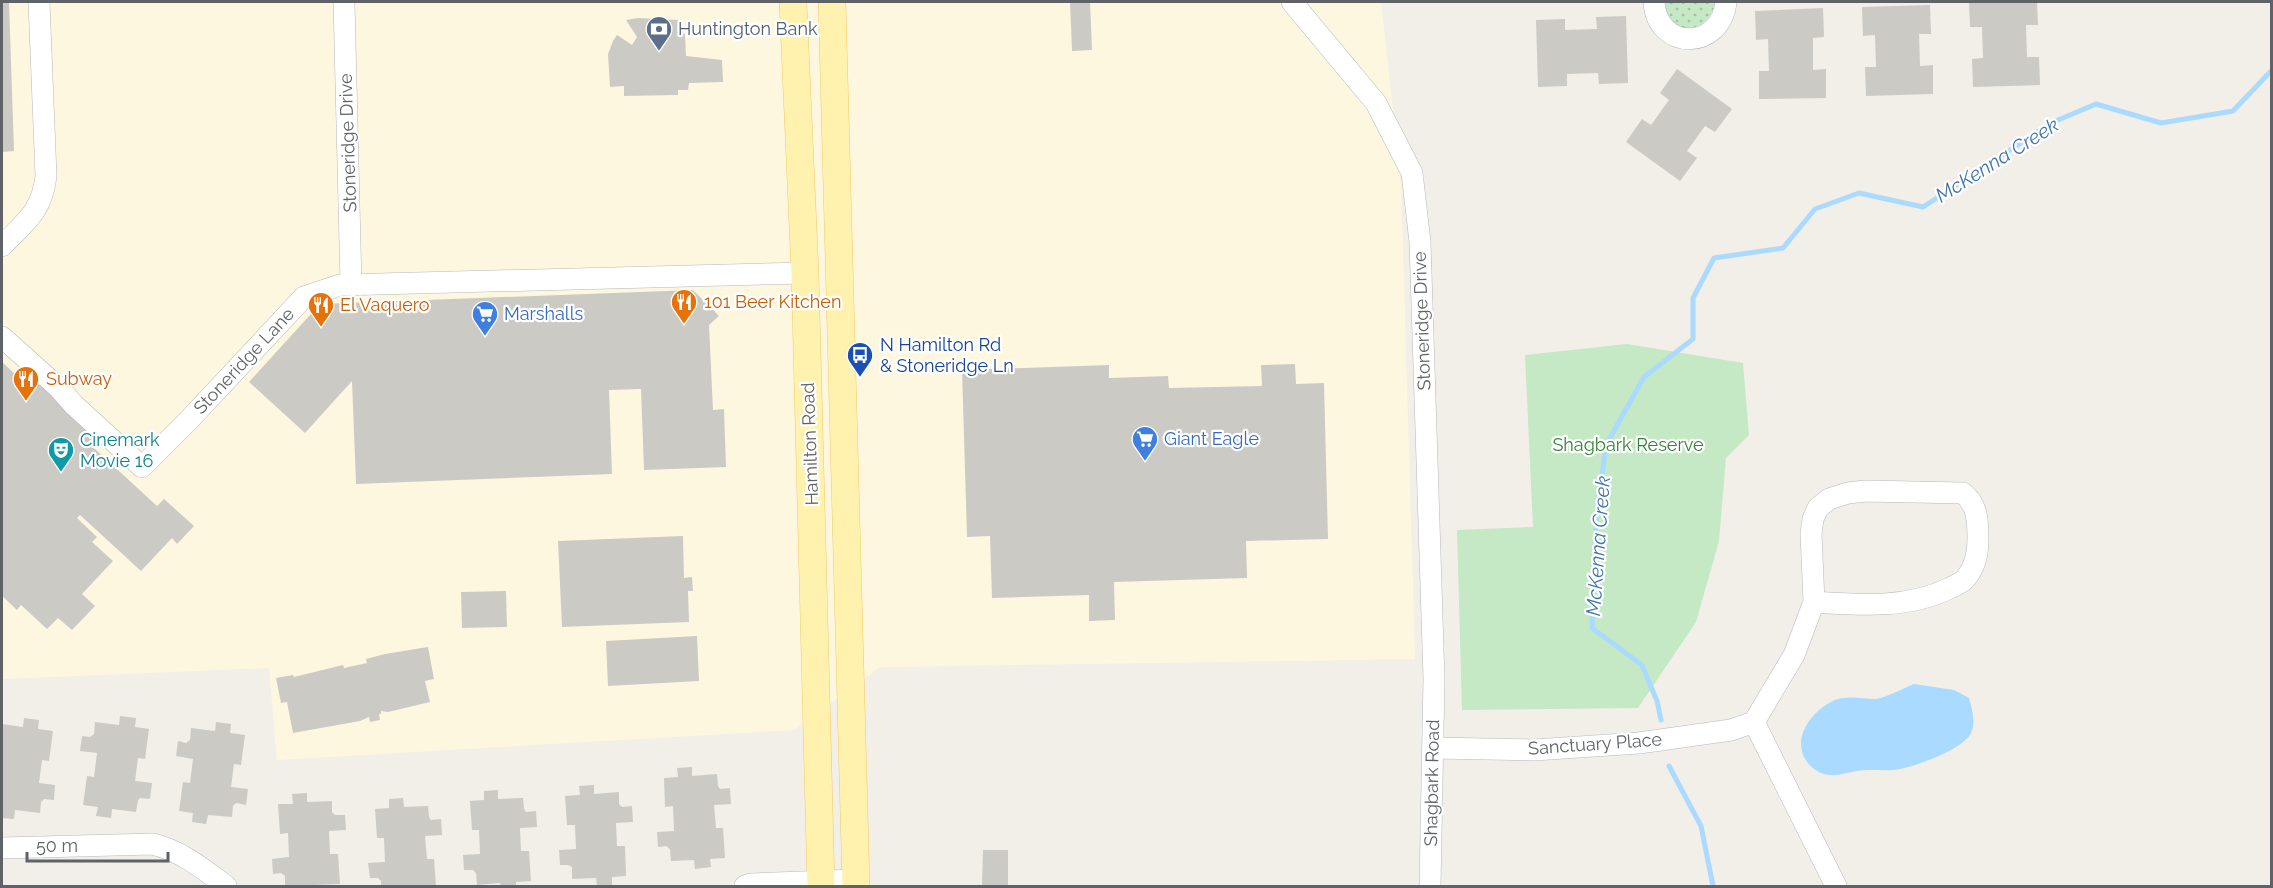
<svg xmlns="http://www.w3.org/2000/svg" width="2273" height="888" viewBox="0 0 2273 888" font-family="Raleway,sans-serif">
  <style>
    .commercial { fill: #fef7e0 }
    .grass { fill: url(#grass-dots) }
    .green { fill: #c5e8c5 }
    .water { fill: #aadaff }
    .lines { fill: none; stroke-linecap: round; stroke-linejoin: round }
    .stream { stroke: #aadaff; stroke-width: 5 }
    .building { fill: #cccac5 }
    .minor-casing { stroke: #b5b8bc; stroke-width: 22 }
    .major-casing { stroke: #f2c960; stroke-width: 28 }
    .minor { stroke: #fff; stroke-width: 21 }
    .major { stroke: #fff2af; stroke-width: 27 }
    .labels { text-anchor: middle; stroke-width: 4.5; stroke-linejoin: round; paint-order: stroke }
    .service-label { font-size: 18px; fill: #4e5e75; stroke: #fff; text-anchor: start }
    .street-label { font-size: 18px; fill: #5f6368; stroke: #fff }
    .food-label { font-size: 18px; fill: #c56008; stroke: #fff; text-anchor: start }
    .shop-label { font-size: 18px; fill: #366cbe; stroke: #fff; text-anchor: start }
    .transit-label { font-size: 18px; fill: #164399; stroke: #fff; text-anchor: start }
    .culture-label { font-size: 18px; fill: #0d838f; stroke: #fff; text-anchor: start }
    .park-label { font-size: 18px; fill: #348238; stroke: #fff }
    .water-label { font-size: 20px; font-style: italic; fill: #4174aa; stroke: #fff }
  </style>
  <defs>
    <pattern id="grass-dots" width="8" height="8" patternUnits="userSpaceOnUse" patternTransform="scale(1.5)"><rect width="8" height="8" fill="#c5e8c5"/><path d="M2 2h.1M6 6h.1" fill="none" stroke="#a3c0a4" stroke-width="1.8" stroke-linecap="round"/></pattern>
  </defs>
  <rect width="100%" height="100%" fill="#f1efe8"/>
  <!-- commercial -->
  <path class="commercial" d="M2,2h1379l20,181 14,476 -535,8 -86,63 -517,30 -8,-92 -267,11z"/>
  <!-- grass -->
  <path class="grass" d="M1663,2h52c-3,26 -36,38 -48,14 -2,-4 -2,-10 -4,-14z"/>
  <!-- green -->
  <path class="green" d="M1627,344l116,19 6,72 -23,23 -7,83 -23,81 -58,86 -176,2 -5,-180 76,-3 -8,-172z"/>
  <!-- water -->
  <path class="water" d="M1914,684l40,6 15,8c3,11 7,24 2,35 -8,17 -59,35 -77,37 -12,1 -25,-1 -37,1 -13,2 -23,7 -36,2 -5,-2 -11,-7 -14,-11 -16,-22 3,-49 24,-60 13,-8 30,-3 45,-3 9,-1 28,-11 38,-15z"/>
  <g class="lines">
    <!-- stream -->
    <path class="stream" d="M1661,720l-4,-19 -15,-36 -50,-37 4,-107 10,-76 38,-68 49,-38v-41l21,-40 69,-10 32,-39 44,-16 64,14 128,-84 45,-19 65,19 72,-12 39,-41
      M1669,766l32,60 12,60"/>
  </g>
  <!-- building -->
  <path class="building" d="M2,2h7l5,149 -12,1z
    M1070,2h20l2,48 -20,1z
    M1969,2h68l1,23h-12l1,32h12l1,28 -67,2 -1,-28 11,-1 -1,-31h-12z
    M1930,5l1,29h-12l1,32 13,-1v29l-67,2 -1,-29h11l-1,-32 -12,1 -1,-29z
    M1823,8l1,29 -11,1v32l13,-1v29l-67,1v-28h10l-1,-32 -12,1 -1,-29z
    M1626,16l2,67 -29,1 -1,-11 -31,1v12l-29,1 -2,-67 29,-1v11l32,-1 -1,-12z
    M638,18l41,2 1,13 5,1 1,22 36,4 1,22 -34,1 -1,7h-10v5l-54,1v-10l-14,1 -2,-33 5,-13 4,-6 15,10 5,-8 -11,-17z
    M1677,69l55,40 -17,23 -10,-6 -18,25 10,7 -17,23 -54,-39 16,-23 9,6 18,-25 -9,-7z
    M693,290l26,26 -10,9 4,85 11,-1 2,58 -82,3 -3,-81 -32,1 3,84 -256,10 -4,-103 -47,52 -56,-51 71,-78z
    M2,362l28,26 7,-7 65,59 -8,8 63,58 7,-7 30,27 -17,18 -5,-6 -31,33 -61,-56 -3,3 20,19 -5,5 21,19 -31,33 13,12 -23,24 -14,-12 -11,11 -26,-24 -4,5 -15,-14z
    M1295,364l1,20 28,-1 4,156 -82,2 1,37 -133,4 1,38 -26,1v-26l-97,3 -2,-62 -23,1 -5,-167 147,-5v13l59,-2 1,12 93,-2 -1,-21z
    M683,536l1,42 8,-1 1,14h-5l1,31 -127,5 -4,-86z
    M506,591l1,36 -45,1 -1,-36z
    M697,636l2,45 -91,5 -2,-45z
    M428,647l6,32 -9,2 5,21 -42,10 -7,-1v3h-2l1,6 -10,2 -1,-5 -9,4 -67,12 -6,-31 -6,1 -5,-25 17,-3 1,2 49,-12 1,3 23,-5 -1,-4 19,-5z
    M120,716l16,2 -1,9 14,2 -4,30 -7,-1 -3,23 17,2 -2,16 -10,-1 -2,2 -2,12 -24,-3 -1,9 -15,-2 2,-9 -15,-2 4,-29 7,1 3,-24 -17,-2 2,-15 8,1 4,-3 1,-12 24,3z
    M24,718l15,2 -1,9 15,2 -4,30 -7,-1 -3,23 16,2 -1,15 -10,-1 -3,3 -1,11 -25,-3 -1,9 -12,-1v-94l21,3z
    M216,722l15,2 -1,9 15,2 -4,30 -7,-1 -3,23 17,2 -2,16 -10,-2 -3,3 -1,11 -24,-2 -2,9 -14,-2 1,-9 -14,-2 4,-29 7,1 3,-24 -17,-3 2,-15 8,2 4,-3 1,-12 24,3z
    M692,767v9l25,-2 1,12 2,3 10,-1 1,16 -17,1 2,23h7l2,30 -15,1 1,8 -16,2 -1,-9 -23,1 -1,-12 -4,-3 -8,1 -1,-15 17,-1 -1,-25 -8,1 -1,-29 14,-1 -1,-9z
    M594,785v9l25,-2v12l3,3 10,-1 1,16 -17,1 1,23h8l1,30 -14,1v9h-15l-1,-8 -24,1v-12l-4,-2h-8l-1,-15 17,-1 -1,-24h-8l-2,-29 15,-1 -1,-9z
    M498,790v9l25,-1 1,11 2,3 10,-1 1,16 -17,1 1,23h8l2,30 -15,1v4h-15l-1,-3 -23,2 -1,-12 -3,-3h-9l-1,-15 17,-1 -1,-24h-7l-2,-29 14,-1v-9z
    M307,793v9l25,-1v11l3,3h10l1,15 -17,1 1,23h8l2,30 -55,2v-10l-4,-3 -8,1 -1,-15 17,-2 -1,-24 -8,1 -2,-30h15l-1,-10z
    M403,798l1,9 24,-1 1,11 2,3 10,-1 1,16 -17,1 2,23h7l2,27h-55v-5l-3,-3h-8l-2,-15 17,-1 -1,-24h-7l-2,-29 14,-1v-9z
    M983,850h25v36h-26z"/>
  <g class="lines">
    <!-- minor casing -->
    <g class="minor-casing">
      <path id="minor" d="M344,2l7,283
        M1292,2l84,101 36,70 8,69 14,437 -4,207
        M1654,2c3,49 67,49 72,0
        M2,246c23,-24 40,-34 44,-70l-7,-174
        M2,337l57,51 15,17 68,62 46,-46 116,-124 36,-12 465,-12
        M1754,722l82,164
        M1434,748l100,2 105,-7 92,-13 23,-8 40,-67 20,-53 -3,-68 2,-15 5,-11 11,-9 19,-6 17,-2 98,2c15,12 15,29 15,47 0,14 -3,27 -12,38 -4,5 -11,7 -16,10 -42,21 -91,17 -136,14
        M2,848l151,-4c30,8 49,24 73,42
        M745,886l6,-2 105,-4"/>
    </g>
    <!-- major casing -->
    <g class="major-casing">
      <path id="major" d="M793,2l12,271 16,613
        M832,2l24,884"/>
    </g>
    <!-- minor -->
    <use href="#minor" class="minor"/>
    <!-- major -->
    <use href="#major" class="major"/>
  </g>
  <!-- icons -->
  <defs>
    <g id="bank-pin" transform="scale(1.35)"><path d="M0 17L-7.5 6A9.5 9.5 0 1 1 7.5 6Z" fill="#5c6f8a" stroke="#fff"/><path d="M-6-4H6V4H-6ZM0-2.3a2.3 2.3 0 1 0 0 4.6a2.3 2.3 0 1 0 0-4.6Z" fill="#fff"/></g>
    <g id="restaurant-pin" transform="scale(1.35)"><path d="M0 17L-7.5 6A9.5 9.5 0 1 1 7.5 6Z" fill="#e8710a" stroke="#fff"/><path d="M-5-6h1v4h1v-4h1v4h1v-4h1v5L-1.5 .5V6h-2V.5L-5-1ZM5-6V6H3V1.5H1.5Q1.5-4 5-6Z" fill="#fff"/></g>
    <g id="supermarket-pin" transform="scale(1.35)"><path d="M0 17L-7.5 6A9.5 9.5 0 1 1 7.5 6Z" fill="#3f7fe0" stroke="#fff"/><path d="M-6-5.5h2.5l.6 2H6L4.5 2H-2.5L-4.4-4H-6ZM-1.5 3.2a1.3 1.3 0 1 0 .1 0ZM3 3.2a1.3 1.3 0 1 0 .1 0Z" fill="#fff"/></g>
    <g id="bus-pin" transform="scale(1.35)"><path d="M0 17L-7.5 6A9.5 9.5 0 1 1 7.5 6Z" fill="#1a4fb4" stroke="#fff"/><path d="M-5-6H5V4H4V6H2V4H-2V6H-4V4H-5ZM-3.5-4V0h7V-4ZM-3.5 1.2v1.5H-2V1.2ZM2 1.2v1.5H3.5V1.2Z" fill="#fff"/></g>
    <g id="theatre-pin" transform="scale(1.35)"><path d="M0 17L-7.5 6A9.5 9.5 0 1 1 7.5 6Z" fill="#0f9aa8" stroke="#fff"/><path d="M-5-5.5Q0-4 5-5.5V0Q5 5 0 6Q-5 5-5 0ZM-3.3-2.5H-1v1.5H-3.3ZM1-2.5H3.3v1.5H1ZM-2.8 1Q0 5.5 2.8 1Z" fill="#fff"/></g>
  </defs>
  <g fill-rule="evenodd">
    <use href="#bank-pin" x="659" y="29"/>
    <use href="#restaurant-pin" x="684" y="302"/>
    <use href="#restaurant-pin" x="321" y="305"/>
    <use href="#supermarket-pin" x="485" y="314"/>
    <use href="#bus-pin" x="860" y="355"/>
    <use href="#restaurant-pin" x="26" y="379"/>
    <use href="#supermarket-pin" x="1145" y="439"/>
    <use href="#theatre-pin" x="61" y="450"/>
  </g>
  <g class="labels">
    <!-- service labels -->
    <g class="service-label">
      <text x="678" y="35">Huntington Bank</text>
    </g>
    <!-- street labels -->
    <g class="street-label">
      <text transform="translate(348 143) rotate(-92)" y="6">Stoneridge Drive</text>
      <text transform="translate(1422 321) rotate(-92)" y="6">Stoneridge Drive</text>
      <text transform="translate(244 361) rotate(-47)" y="6">Stoneridge Lane</text>
      <text transform="translate(810 444) rotate(-92)" y="6">Hamilton Road</text>
      <text transform="translate(1595 744) rotate(-4)" y="6">Sanctuary Place</text>
      <text transform="translate(1432 783) rotate(-89)" y="6">Shagbark Road</text>
    </g>
    <!-- food labels -->
    <g class="food-label">
      <text x="704" y="308">101 Beer Kitchen</text>
      <text x="340" y="311">El Vaquero</text>
      <text x="46" y="385">Subway</text>
    </g>
    <!-- shop labels -->
    <g class="shop-label">
      <text x="504" y="320">Marshalls</text>
      <text x="1164" y="445">Giant Eagle</text>
    </g>
    <!-- transit labels -->
    <g class="transit-label">
      <text x="880" y="351">N Hamilton Rd<tspan x="880" dy="21">&amp; Stoneridge Ln</tspan></text>
    </g>
    <!-- culture labels -->
    <g class="culture-label">
      <text x="80" y="446">Cinemark<tspan x="80" dy="21">Movie 16</tspan></text>
    </g>
    <!-- park labels -->
    <g class="park-label">
      <text x="1628" y="451">Shagbark Reserve</text>
    </g>
    <!-- water labels -->
    <g class="water-label">
      <text transform="translate(1997 160) rotate(-32)" y="7">McKenna Creek</text>
      <text transform="translate(1598 546) rotate(-86)" y="7">McKenna Creek</text>
    </g>
  </g>
  <!-- border -->
  <rect width="2273" height="888" fill="none" stroke="#5f6368" stroke-width="6"/>
  <!-- scale -->
  <path d="M27 852v9h141v-9" fill="none" stroke="#5f6368" stroke-width="3"/>
  <text x="36" y="852" font-size="18" fill="#5f6368" stroke="#ffffff" stroke-width="4.5" paint-order="stroke">50 m</text>
</svg>
